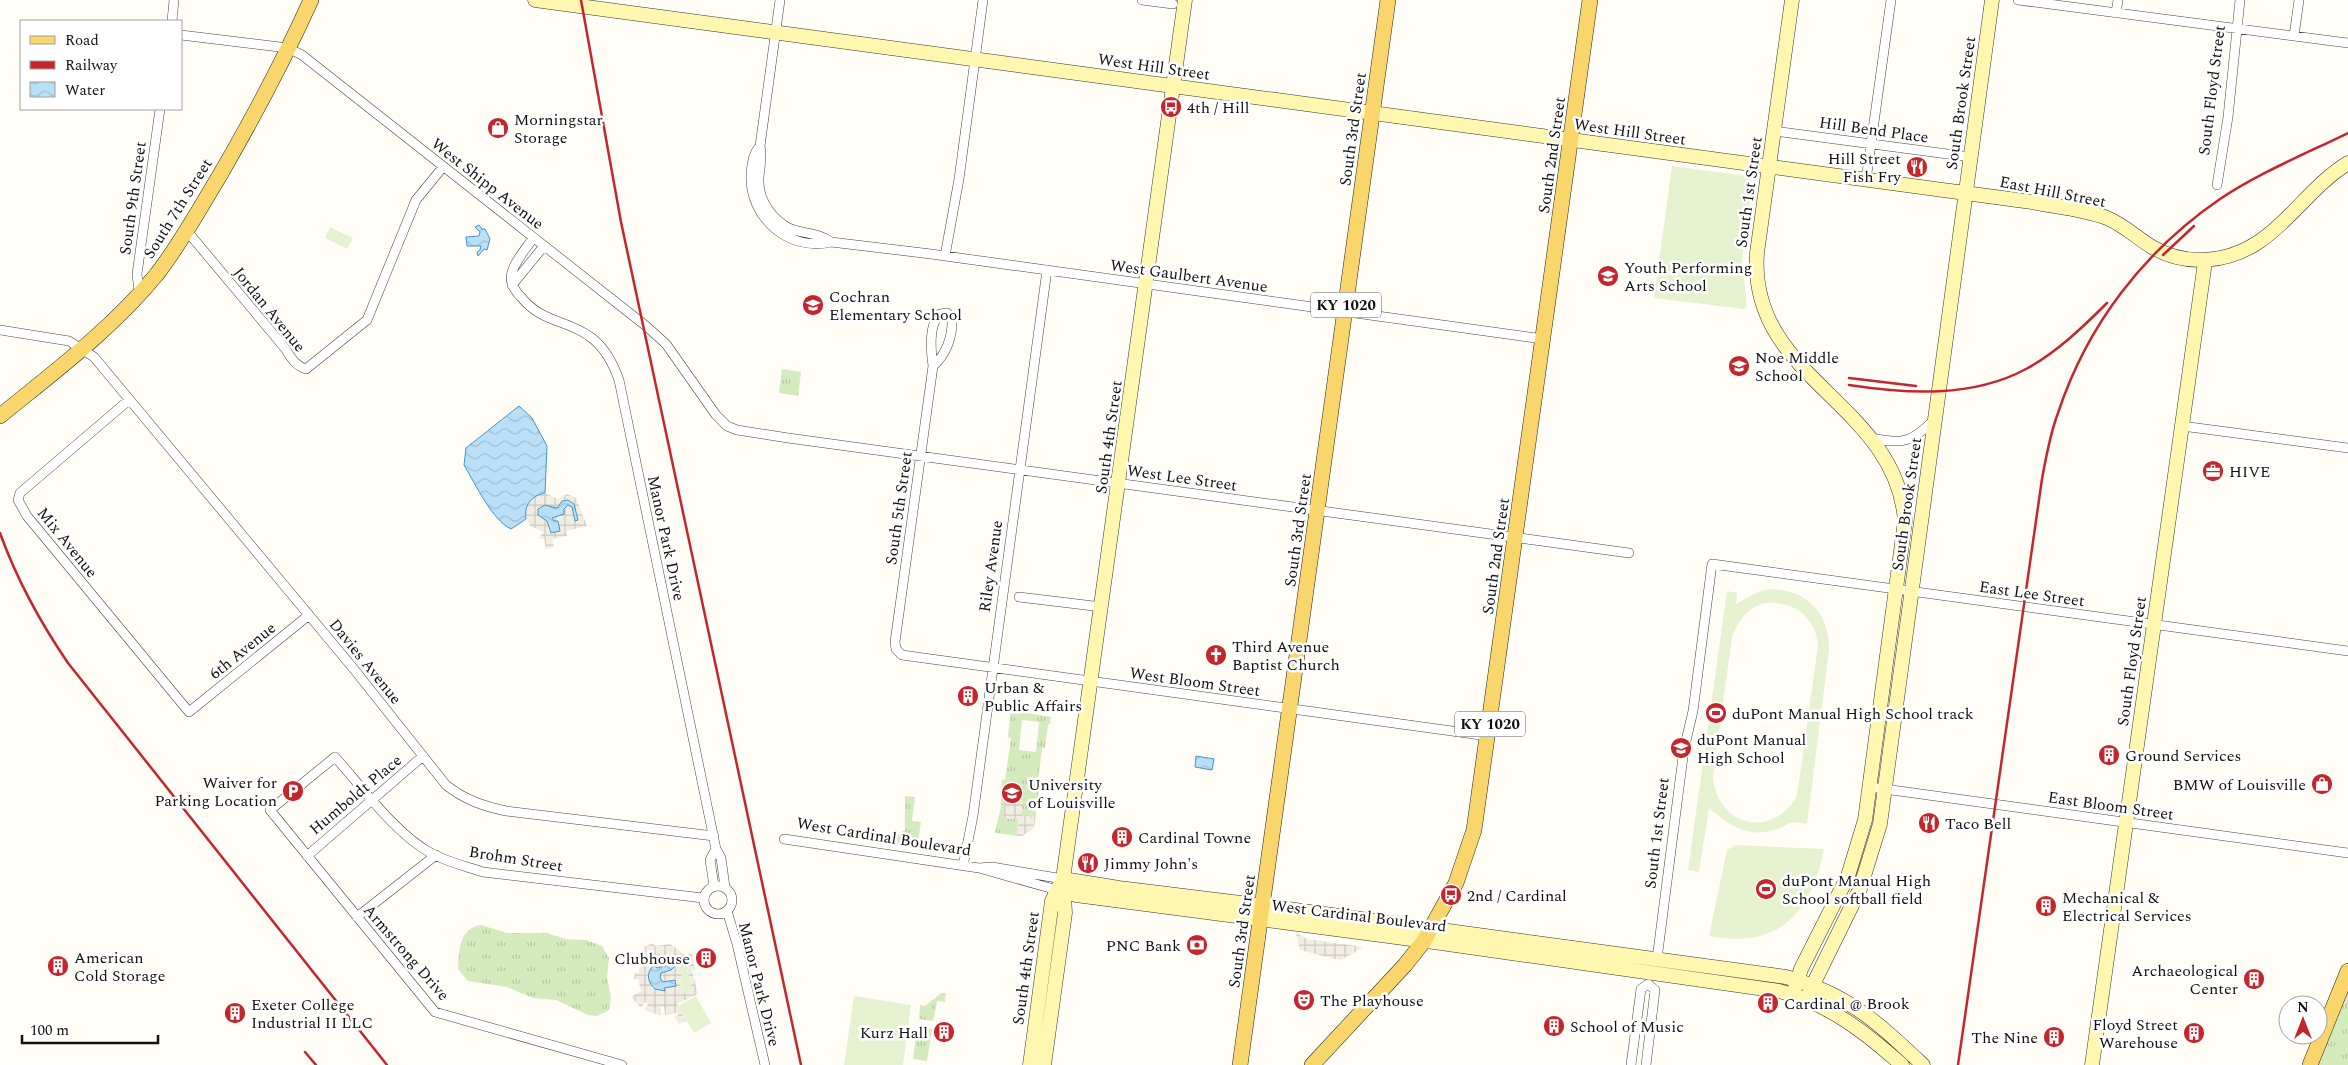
<svg xmlns="http://www.w3.org/2000/svg" width="2348" height="1065" viewBox="0 0 2348 1065" font-family="Spectral,serif">
  <style>
    .grass { fill: url(#grass-tufts); fill-rule: evenodd }
    .pitch { fill: #e6f2cf; fill-rule: evenodd }
    .plaza { fill: url(#plaza-grid); fill-rule: evenodd }
    .water { fill: url(#water-waves); stroke: #3f96cf }
    .lines { fill: none; stroke-linecap: round; stroke-linejoin: round }
    .street-casing { stroke: #444; stroke-width: 10 }
    .secondary-casing { stroke: #333; stroke-width: 15 }
    .primary-casing { stroke: #222; stroke-width: 16 }
    .street { stroke: #fff; stroke-width: 9 }
    .secondary { stroke: #fff6b0; stroke-width: 14 }
    .primary { stroke: #f9d66b; stroke-width: 15 }
    .rail { stroke: #c4262e; stroke-width: 2.5 }
    .labels { text-anchor: middle; stroke-width: 5; stroke-linejoin: round; paint-order: stroke }
    .shield { fill: #fff; stroke: #585858; stroke-width: 1 }
    .shield-label { font-size: 15px; font-weight: bold; fill: #111 }
    .street-label { font-size: 16px; fill: #111; stroke: #fff }
    .poi-label { font-size: 16px; fill: #111; stroke: #fff; text-anchor: start }
  </style>
  <defs>
    <pattern id="grass-tufts" width="24" height="20" patternUnits="userSpaceOnUse" patternTransform="scale(1.25)"><rect width="24" height="20" fill="#d5ebbd"/><path d="M3 7l-1-3M5 7V3M7 7l1-3M15 17l-1-3M17 17v-4M19 17l1-3" fill="none" stroke="#b6c8a1"/></pattern>
    <pattern id="plaza-grid" width="8" height="8" patternUnits="userSpaceOnUse" patternTransform="scale(1.25)"><rect width="8" height="8" fill="#f1ede2"/><path d="M0 4h8M4 0v8" fill="none" stroke="#cecac1"/></pattern>
    <pattern id="water-waves" width="16" height="10" patternUnits="userSpaceOnUse" patternTransform="scale(1.25)"><rect width="16" height="10" fill="#b9e0f7"/><path d="M0 5q4-4 8 0t8 0" fill="none" stroke="#9ebfd3"/></pattern>
  </defs>
  <rect width="100%" height="100%" fill="#fffdf5"/>
  <!-- grass -->
  <path class="grass" d="M782,369l19,3 -3,24 -19,-3z
    M1011,710l40,7 -1,7 -2,1 -3,23h-3l-5,43 2,1 -4,16 1,7 -5,4 -9,-3 -5,9 2,3 -2,8 -21,-3 -1,-2 6,-24 1,-27h3l6,-42 -3,-1zM1022,720l17,2 -3,30 -17,-2z
    M905,796l10,1 -3,24 9,1 -4,26 -23,-3 -2,-3 2,-8 4,1 7,-5z
    M481,925l26,8h40l19,6 20,1 16,6 7,12 -2,19 4,20 -2,13 -12,6 -9,-1 -32,-15 -23,-2 -26,-11 -39,-6 -10,-12c1,-18 1,-41 23,-44z
    M2348,983v82h-33z
    M941,993h5l-1,9 -8,-1 -4,20 -14,-2 1,-14 5,1z
    M920,1027l12,2 -5,32 -14,-2 4,-31z"/>
  <!-- pitch -->
  <path class="pitch" d="M1672,166l81,11 -11,85 5,44 -3,3 -90,-11z
    M330,227l23,11 -6,11 -22,-11z
    M1770,589c37,0 60,25 59,61l-22,174c-17,-4 -16,0 -30,5 -28,10 -48,-3 -68,-21l-10,64 -11,-2 39,-279 10,2 -1,11 22,-12zM1765,603c28,-2 50,13 53,42l-21,151c-25,44 -80,30 -84,-19l19,-140c7,-17 15,-29 33,-34z
    M1735,845l89,4c-13,65 -45,100 -115,87l18,-86z
    M686,964l6,25 -6,5 -7,-6 2,-6 -3,-14z
    M696,996l15,27 -17,10 -16,-27z
    M854,996l57,9 -8,60h-59z"/>
  <!-- plaza -->
  <path class="plaza" d="M545,493l13,6 9,-5 9,4 11,28 -21,5 1,5 -15,3 2,8 -8,2 -2,-10h-4l-1,-2 5,-5 -14,-6 -5,-14 6,-13zM560,503l14,1 3,13 -2,2 -3,-12 -4,-2 -15,12 1,4 -5,10 -2,-10 4,-13h6z
    M1014,794l8,1v21l6,-1 3,4 5,-4 -2,13 -12,8h-5l1,-17h-11l-4,-3 2,-16z
    M1296,933l11,6 57,8 -23,13 -6,-1 -35,-9z
    M653,943l2,3 15,-2 17,12 3,-4 2,2 3,16 -3,1 6,23 -21,10 9,17 -7,3 -4,-7 3,-2 -1,-2 -12,2 -1,-8h-3v8l-8,-2 -8,-3 3,-6 -3,-2 -4,6 -10,-11 10,-6 -3,-12h-4l1,-6h3l3,-8 -4,-3 4,-3 3,2 2,-2 -6,-6 5,-3 -1,-3zM672,956l6,7 -5,5 -12,5 -1,5 3,4 10,-3 4,3 -13,6v3h-4l-9,-6 -3,-9 15,-10 1,-6zM686,964l6,25 -6,5 -7,-6 3,-12 -4,-8z"/>
  <!-- water -->
  <path class="water" d="M479,225l3,4h3l5,10 -3,11 -3,-1 -6,7 -1,-4 3,-2 1,-4h-14l-1,-9 13,-1 1,-4 -5,-5z
    M519,406l13,12 15,28 -2,47c-14,3 -21,12 -19,26l-15,10c-19,-9 -35,-44 -47,-64l2,-17z
    M568,500l6,4 4,16 -3,1 -3,-14 -4,-2 -4,4v5l-12,4 2,3h4l2,10 -9,2 -4,-12 -9,-6v-6l7,-4 12,3 5,-7z
    M1196,756l18,3 -2,11 -17,-3z
    M672,956l6,7 -7,7 -10,3 -1,5 3,4 12,-2 1,6 -12,2 1,3 -10,-2c-8,-7 -9,-17 -1,-24l3,3 6,-2 2,-9z"/>
  <g class="lines">
    <!-- street casing -->
    <g class="street-casing">
      <path id="street" d="M780,0l-20,146c3,12 -1,22 -1,34 -1,20 14,41 32,49 14,5 29,4 40,13
        M1142,0l31,4
        M2018,0l330,43
        M2116,13l2,-13
        M172,21l2,-21
        M181,35l107,13 14,7 344,271 20,18 50,71 11,11 10,4 51,8 841,115
        M2294,36l5,-36
        M1774,131l196,26
        M760,146c-7,8 -8,17 -9,28 -2,44 38,78 80,68l100,12 612,85
        M1866,180l25,-180
        M2217,185l11,-68 12,-117
        M187,231l97,116c7,10 10,18 22,22l61,-49 49,-120 27,-33
        M533,238c-7,11 -21,26 -22,39 0,8 5,15 10,20 21,26 44,22 68,39 15,10 24,27 30,44l97,469
        M945,256l14,-77 24,-179
        M512,285l32,-39
        M139,292l-2,-18 23,-165
        M0,330l69,11 25,16 259,311 93,117c19,15 37,21 60,26l208,25
        M933,366c-2,-14 -5,-41 7,-52l7,-1 5,4c1,18 -5,37 -19,49l-38,276 1,7 6,6 586,81
        M129,400l-109,93 -2,7 9,16 162,196 120,-97
        M2182,426l166,22
        M1871,438c32,7 41,4 64,-19
        M1019,597l83,10
        M1870,787l478,66
        M784,839l195,29
        M307,856l116,-100
        M963,866l10,-50 74,-546
        M704 900a14 14 0 1 1 28 0a14 14 0 1 1-28 0Z
        M714,886l-4,-26 6,-11 5,9 4,29
        M1057,890l-78,-22 13,-1 71,12
        M727,911l10,33 28,121
        M357,917l79,-62
        M1657,959l27,-210 9,-38 19,-147 636,87
        M622,1065l-187,-53 -165,-202 65,-53c26,29 60,76 94,95 17,10 36,14 54,20l220,26
        M1631,1065l10,-76 7,-5
        M1646,1065l9,-75 -7,-6"/>
    </g>
    <!-- secondary casing -->
    <g class="secondary-casing">
      <path id="secondary" d="M535,0l1497,202c25,5 52,7 75,16 17,7 30,20 45,29 34,20 76,16 108,-6 32,-22 54,-57 88,-78
        M1792,0l-35,253c-9,126 139,149 148,268l-40,299 -17,56 -47,93 -8,26
        M1063,879l56,9 162,20 505,69c62,17 91,45 137,88
        M1058,890l18,5 358,47 345,49c49,12 86,41 123,74
        M1806,999l54,-110 20,-65 112,-824
        M1030,1065l22,-164 8,-17
        M1044,1065l21,-152 -2,-34 122,-879
        M2092,1065l113,-803"/>
    </g>
    <!-- primary casing -->
    <g class="primary-casing">
      <path id="primary" d="M0,416c54,-44 113,-88 157,-142 24,-31 43,-66 63,-99 33,-57 64,-115 91,-175
        M1240,1065l148,-1065
        M1312,1065l93,-100 19,-24 32,-58 18,-53 116,-830
        M2310,1065l38,-94"/>
    </g>
    <!-- street -->
    <use href="#street" class="street"/>
    <!-- secondary -->
    <use href="#secondary" class="secondary"/>
    <!-- primary -->
    <use href="#primary" class="primary"/>
    <!-- rail -->
    <path class="rail" d="M581,0l40,222 180,843
      M2163,255l31,-29
      M1849,378l67,8
      M1849,385c59,9 123,13 177,-16 30,-16 57,-42 81,-66
      M0,533c17,47 40,89 68,130l319,402
      M305,1052l11,13
      M1958,1065l84,-586c4,-22 8,-45 16,-66 29,-88 86,-162 162,-214 39,-26 85,-45 128,-66"/>
  </g>
  <!-- icons -->
  <defs>
    <g id="bus-disc" transform="scale(1.125)"><circle r="9.5" fill="#c4262e" stroke="#fff"/><path d="M-5-6H5V4H4V6H2V4H-2V6H-4V4H-5ZM-3.5-4V0h7V-4ZM-3.5 1.2v1.5H-2V1.2ZM2 1.2v1.5H3.5V1.2Z" fill="#fff"/></g>
    <g id="shop-disc" transform="scale(1.125)"><circle r="9.5" fill="#c4262e" stroke="#fff"/><path d="M-5-2.5h2.3a2.7 3.5 0 0 1 5.4 0H5L5.5 6h-11ZM-1.5-2.5h3a1.5 2.3 0 0 0-3 0Z" fill="#fff"/></g>
    <g id="restaurant-disc" transform="scale(1.125)"><circle r="9.5" fill="#c4262e" stroke="#fff"/><path d="M-5-6h1v4h1v-4h1v4h1v-4h1v5L-1.5 .5V6h-2V.5L-5-1ZM5-6V6H3V1.5H1.5Q1.5-4 5-6Z" fill="#fff"/></g>
    <g id="school-disc" transform="scale(1.125)"><circle r="9.5" fill="#c4262e" stroke="#fff"/><path d="M0-5L7-2L0 1L-7-2ZM-4 1L0 2.5L4 1V4Q0 6-4 4Z" fill="#fff"/></g>
    <g id="office-disc" transform="scale(1.125)"><circle r="9.5" fill="#c4262e" stroke="#fff"/><path d="M-6-3h4V-5.5h4V-3h4V5H-6ZM-1-4.5V-3h2v-1.5ZM-6 0V1H6V0Z" fill="#fff"/></g>
    <g id="church-disc" transform="scale(1.125)"><circle r="9.5" fill="#c4262e" stroke="#fff"/><path d="M-1.2-6h2.4v3.5h3.3v2.4h-3.3V6h-2.4V-.1h-3.3v-2.4h3.3Z" fill="#fff"/></g>
    <g id="building-disc" transform="scale(1.125)"><circle r="9.5" fill="#c4262e" stroke="#fff"/><path d="M-4-6H4V6H1V3H-1V6H-4ZM-2.5-4.3h1.7v1.8h-1.7ZM.8-4.3h1.7v1.8H.8ZM-2.5-1h1.7V.8h-1.7ZM.8-1h1.7V.8H.8Z" fill="#fff"/></g>
    <g id="stadium-disc" transform="scale(1.125)"><circle r="9.5" fill="#c4262e" stroke="#fff"/><path d="M0-5a6.5 5 0 1 0 0 10a6.5 5 0 1 0 0-10ZM-3.5-1.8h7v3.6h-7Z" fill="#fff"/></g>
    <g id="parking-disc" transform="scale(1.125)"><circle r="9.5" fill="#c4262e" stroke="#fff"/><path d="M-3.5-5.5H1a3.5 3.5 0 0 1 0 7H-1V5.5H-3.5ZM-1-3.4V-.6H.8a1.4 1.4 0 0 0 0-2.8Z" fill="#fff"/></g>
    <g id="university-disc" transform="scale(1.125)"><circle r="9.5" fill="#c4262e" stroke="#fff"/><path d="M0-5L7-2L0 1L-7-2ZM-4 1L0 2.5L4 1V4Q0 6-4 4Z" fill="#fff"/></g>
    <g id="bank-disc" transform="scale(1.125)"><circle r="9.5" fill="#c4262e" stroke="#fff"/><path d="M-6-4H6V4H-6ZM0-2.3a2.3 2.3 0 1 0 0 4.6a2.3 2.3 0 1 0 0-4.6Z" fill="#fff"/></g>
    <g id="theatre-disc" transform="scale(1.125)"><circle r="9.5" fill="#c4262e" stroke="#fff"/><path d="M-5-5.5Q0-4 5-5.5V0Q5 5 0 6Q-5 5-5 0ZM-3.3-2.5H-1v1.5H-3.3ZM1-2.5H3.3v1.5H1ZM-2.8 1Q0 5.5 2.8 1Z" fill="#fff"/></g>
  </defs>
  <g fill-rule="evenodd">
    <use href="#bus-disc" x="1171" y="107"/>
    <use href="#shop-disc" x="498" y="128"/>
    <use href="#restaurant-disc" x="1917" y="167"/>
    <use href="#school-disc" x="1608" y="276"/>
    <use href="#school-disc" x="813" y="305"/>
    <use href="#school-disc" x="1739" y="366"/>
    <use href="#office-disc" x="2213" y="471"/>
    <use href="#church-disc" x="1216" y="655"/>
    <use href="#building-disc" x="968" y="696"/>
    <use href="#stadium-disc" x="1716" y="713"/>
    <use href="#school-disc" x="1681" y="748"/>
    <use href="#building-disc" x="2109" y="755"/>
    <use href="#shop-disc" x="2322" y="784"/>
    <use href="#parking-disc" x="293" y="791"/>
    <use href="#university-disc" x="1012" y="793"/>
    <use href="#restaurant-disc" x="1929" y="823"/>
    <use href="#building-disc" x="1122" y="837"/>
    <use href="#restaurant-disc" x="1088" y="863"/>
    <use href="#stadium-disc" x="1766" y="889"/>
    <use href="#bus-disc" x="1451" y="895"/>
    <use href="#building-disc" x="2046" y="906"/>
    <use href="#bank-disc" x="1197" y="945"/>
    <use href="#building-disc" x="706" y="958"/>
    <use href="#building-disc" x="58" y="966"/>
    <use href="#building-disc" x="2254" y="979"/>
    <use href="#theatre-disc" x="1304" y="1000"/>
    <use href="#building-disc" x="1768" y="1003"/>
    <use href="#building-disc" x="235" y="1013"/>
    <use href="#building-disc" x="1554" y="1026"/>
    <use href="#building-disc" x="944" y="1032"/>
    <use href="#building-disc" x="2194" y="1033"/>
    <use href="#building-disc" x="2054" y="1037"/>
  </g>
  <g class="labels">
    <!-- shield labels -->
    <g class="shield">
      <rect x="1311" y="292.5" width="70" height="25" rx="4"/>
      <rect x="1455" y="711.5" width="70" height="25" rx="4"/>
    </g>
    <g class="shield-label">
      <text x="1346" y="310">KY 1020</text>
      <text x="1490" y="729">KY 1020</text>
    </g>
    <!-- street labels -->
    <g class="street-label">
      <text transform="translate(1154 66) rotate(8)" y="6">West Hill Street</text>
      <text transform="translate(2211 90) rotate(-83)" y="6">South Floyd Street</text>
      <text transform="translate(1960 103) rotate(-82)" y="6">South Brook Street</text>
      <text transform="translate(1352 129) rotate(-82)" y="6">South 3rd Street</text>
      <text transform="translate(1874 129) rotate(8)" y="6">Hill Bend Place</text>
      <text transform="translate(1630 131) rotate(8)" y="6">West Hill Street</text>
      <text transform="translate(1551 155) rotate(-82)" y="6">South 2nd Street</text>
      <text transform="translate(488 183) rotate(38)" y="6">West Shipp Avenue</text>
      <text transform="translate(2053 191) rotate(11)" y="6">East Hill Street</text>
      <text transform="translate(1748 192) rotate(-82)" y="6">South 1st Street</text>
      <text transform="translate(132 198) rotate(-82)" y="6">South 9th Street</text>
      <text transform="translate(177 208) rotate(-58)" y="6">South 7th Street</text>
      <text transform="translate(1189 275) rotate(8)" y="6">West Gaulbert Avenue</text>
      <text transform="translate(270 309) rotate(51)" y="6">Jordan Avenue</text>
      <text transform="translate(1108 437) rotate(-82)" y="6">South 4th Street</text>
      <text transform="translate(1182 477) rotate(8)" y="6">West Lee Street</text>
      <text transform="translate(1906 504) rotate(-82)" y="6">South Brook Street</text>
      <text transform="translate(898 508) rotate(-82)" y="6">South 5th Street</text>
      <text transform="translate(1297 530) rotate(-82)" y="6">South 3rd Street</text>
      <text transform="translate(667 538) rotate(78)" y="6">Manor Park Drive</text>
      <text transform="translate(68 542) rotate(51)" y="6">Mix Avenue</text>
      <text transform="translate(1495 556) rotate(-82)" y="6">South 2nd Street</text>
      <text transform="translate(990 566) rotate(-82)" y="6">Riley Avenue</text>
      <text transform="translate(2032 593) rotate(8)" y="6">East Lee Street</text>
      <text transform="translate(242 650) rotate(-39)" y="6">6th Avenue</text>
      <text transform="translate(366 661) rotate(51)" y="6">Davies Avenue</text>
      <text transform="translate(2131 661) rotate(-82)" y="6">South Floyd Street</text>
      <text transform="translate(1195 681) rotate(8)" y="6">West Bloom Street</text>
      <text transform="translate(355 794) rotate(-40)" y="6">Humboldt Place</text>
      <text transform="translate(2111 805) rotate(8)" y="6">East Bloom Street</text>
      <text transform="translate(1656 833) rotate(-83)" y="6">South 1st Street</text>
      <text transform="translate(884 836) rotate(9)" y="6">West Cardinal Boulevard</text>
      <text transform="translate(516 858) rotate(9)" y="6">Brohm Street</text>
      <text transform="translate(1359 915) rotate(7)" y="6">West Cardinal Boulevard</text>
      <text transform="translate(1241 931) rotate(-82)" y="6">South 3rd Street</text>
      <text transform="translate(407 952) rotate(49)" y="6">Armstrong Drive</text>
      <text transform="translate(1025 968) rotate(-82)" y="6">South 4th Street</text>
      <text transform="translate(760 984) rotate(76)" y="6">Manor Park Drive</text>
    </g>
    <!-- poi labels -->
    <g class="poi-label">
      <text x="1187" y="113">4th / Hill</text>
      <text x="514" y="125">Morningstar<tspan x="514" dy="18">Storage</tspan></text>
      <text x="1901" y="164" text-anchor="end">Hill Street<tspan x="1901" dy="18">Fish Fry</tspan></text>
      <text x="1624" y="273">Youth Performing<tspan x="1624" dy="18">Arts School</tspan></text>
      <text x="829" y="302">Cochran<tspan x="829" dy="18">Elementary School</tspan></text>
      <text x="1755" y="363">Noe Middle<tspan x="1755" dy="18">School</tspan></text>
      <text x="2229" y="477">HIVE</text>
      <text x="1232" y="652">Third Avenue<tspan x="1232" dy="18">Baptist Church</tspan></text>
      <text x="984" y="693">Urban &amp;<tspan x="984" dy="18">Public Affairs</tspan></text>
      <text x="1732" y="719">duPont Manual High School track</text>
      <text x="1697" y="745">duPont Manual<tspan x="1697" dy="18">High School</tspan></text>
      <text x="2125" y="761">Ground Services</text>
      <text x="277" y="788" text-anchor="end">Waiver for<tspan x="277" dy="18">Parking Location</tspan></text>
      <text x="1028" y="790">University<tspan x="1028" dy="18">of Louisville</tspan></text>
      <text x="2306" y="790" text-anchor="end">BMW of Louisville</text>
      <text x="1945" y="829">Taco Bell</text>
      <text x="1138" y="843">Cardinal Towne</text>
      <text x="1104" y="869">Jimmy John's</text>
      <text x="1782" y="886">duPont Manual High<tspan x="1782" dy="18">School softball field</tspan></text>
      <text x="1467" y="901">2nd / Cardinal</text>
      <text x="2062" y="903">Mechanical &amp;<tspan x="2062" dy="18">Electrical Services</tspan></text>
      <text x="1181" y="951" text-anchor="end">PNC Bank</text>
      <text x="74" y="963">American<tspan x="74" dy="18">Cold Storage</tspan></text>
      <text x="690" y="964" text-anchor="end">Clubhouse</text>
      <text x="2238" y="976" text-anchor="end">Archaeological<tspan x="2238" dy="18">Center</tspan></text>
      <text x="1320" y="1006">The Playhouse</text>
      <text x="1784" y="1009">Cardinal @ Brook</text>
      <text x="251" y="1010">Exeter College<tspan x="251" dy="18">Industrial II LLC</tspan></text>
      <text x="2178" y="1030" text-anchor="end">Floyd Street<tspan x="2178" dy="18">Warehouse</tspan></text>
      <text x="1570" y="1032">School of Music</text>
      <text x="928" y="1038" text-anchor="end">Kurz Hall</text>
      <text x="2038" y="1043" text-anchor="end">The Nine</text>
    </g>
  </g>
  <!-- legend -->
  <rect x="20" y="20" width="162" height="90" fill="#ffffff" stroke="#a0a0a0"/>
  <rect x="30" y="36" width="25" height="8" fill="#f9d66b" stroke="#a0a0a0"/>
  <text x="65" y="45" font-size="15" fill="#111111">Road</text>
  <rect x="30" y="61" width="25" height="8" fill="#c4262e" stroke="#a0a0a0"/>
  <text x="65" y="70" font-size="15" fill="#111111">Railway</text>
  <rect x="30" y="82" width="25" height="15" fill="url(#water-waves)" stroke="#a0a0a0"/>
  <text x="65" y="95" font-size="15" fill="#111111">Water</text>
  <!-- north arrow -->
  <g transform="translate(2303 1020)"><circle r="24" fill="#ffffff" stroke="#a0a0a0"/>
  <path d="M0-4L9 19L0 12L-9 19Z" fill="#c4262e"/>
  <text y="-8" font-size="14" font-weight="bold" text-anchor="middle" fill="#111111">N</text>
  </g>
  <!-- scale -->
  <path d="M22 1035v8h136v-8" fill="none" stroke="#111111" stroke-width="2.5"/>
  <text x="30" y="1035" font-size="15" fill="#111111" stroke="#ffffff" stroke-width="4" paint-order="stroke">100 m</text>
</svg>
